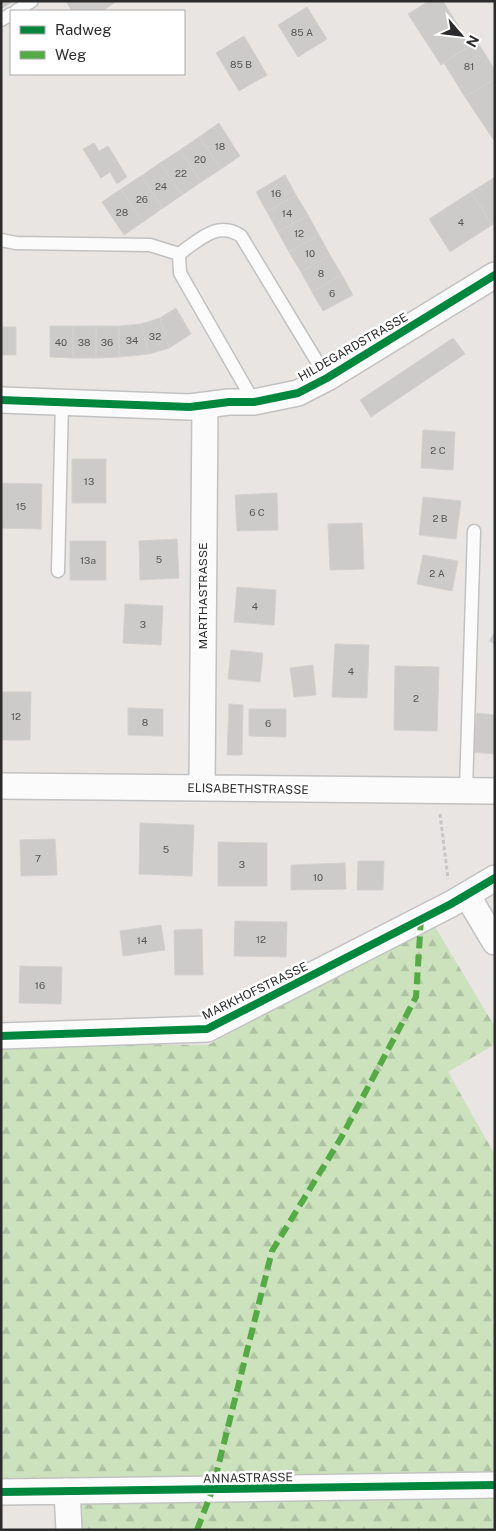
<svg xmlns="http://www.w3.org/2000/svg" width="496" height="1531" viewBox="0 0 496 1531" font-family="'Public Sans',sans-serif">
  <style>
    .forest { fill: url(#forest-firs) }
    .building { fill: #cdcbc9; stroke: #d3d1ce }
    .lines { fill: none; stroke-linecap: round; stroke-linejoin: round }
    .service-casing { stroke: #c2c2c2; stroke-width: 15 }
    .minor-casing { stroke: #c2c2c2; stroke-width: 28 }
    .path { stroke: #c6c6c6; stroke-width: 3; stroke-dasharray: 4 2.5; stroke-linecap: butt }
    .service { stroke: #fcfbfb; stroke-width: 12 }
    .minor { stroke: #fcfbfb; stroke-width: 25 }
    .quiet { stroke: #54ab44; stroke-width: 6; stroke-dasharray: 12 6; stroke-linecap: butt }
    .cycleway-casing { stroke: #fff; stroke-width: 11 }
    .cycleway { stroke: #00873e; stroke-width: 8 }
    .labels { text-anchor: middle; stroke-width: 5; stroke-linejoin: round; paint-order: stroke }
    .number-label { font-size: 10px; fill: #555554 }
    .street-label { font-size: 12px; fill: #2b2b2b; stroke: #fff }
  </style>
  <defs>
    <pattern id="forest-firs" width="22" height="20" patternUnits="userSpaceOnUse" patternTransform="scale(1.25)"><rect width="22" height="20" fill="#cbe2bd"/><path d="M5 1l3.5 6h-7zM16 11l3.5 6h-7z" fill="#aec2a3"/></pattern>
  </defs>
  <rect width="100%" height="100%" fill="#e8e5e2"/>
  <!-- forest -->
  <path class="forest" d="M434,925l61,102v17l-47,28 47,83v163l-3,5 3,3v204h-426l-2,-39 -66,1v-449l207,2z"/>
  <!-- building -->
  <path class="building" d="M1,1h13l-13,8z
    M69,1h48l-15,10h-30l-5,-8z
    M429,1h14l27,44 -29,20 -33,-51z
    M307,7l20,32 -29,18 -20,-32z
    M244,36l23,39 -28,16 -23,-38z
    M477,41l18,29v9l-30,18 -21,-34z
    M495,79v63l-30,-45z
    M219,123l21,33 -19,13 -22,-32z
    M199,137l22,32 -20,13 -21,-32z
    M94,143l5,8 9,-5 19,31 -10,7 -7,-12 -9,6 -18,-29z
    M180,150l21,32 -19,13 -22,-32z
    M160,163l22,32 -19,13 -22,-32z
    M285,175l11,20 -29,17 -11,-20z
    M141,176l22,32 -20,14 -22,-33z
    M495,177v46l-3,2 -21,-33z
    M121,189l22,33 -19,13 -22,-33z
    M471,192l21,33 -42,27 -21,-33z
    M296,195l12,20 -30,17 -11,-20z
    M308,215l11,20 -30,17 -11,-20z
    M319,235l11,20 -29,17 -12,-20z
    M330,255l12,20 -30,17 -11,-20z
    M342,275l11,20 -30,16 -11,-19z
    M176,308l15,26 -22,14 -9,-30z
    M160,318l9,30 -20,6 -8,-30z
    M141,324l8,30 -30,3v-31z
    M50,326h23v32l-23,-1z
    M73,326h23v32h-23z
    M96,326h23v31l-23,1z
    M1,327h15v28h-15z
    M453,338l12,16 -94,63 -11,-17z
    M423,430l32,2 -2,38 -32,-2z
    M72,459h34v44h-34z
    M1,483l41,1 -1,45 -40,-1z
    M277,493l1,37 -41,1 -2,-36z
    M423,497l38,4 -5,38 -37,-4z
    M362,523l2,46 -34,1 -2,-46z
    M177,539l2,39 -39,2 -1,-39z
    M70,541h36v39h-36z
    M423,555l35,6 -6,30 -35,-7z
    M237,587l39,3 -2,35 -40,-3z
    M125,604l38,2 -2,39 -38,-2z
    M495,632v12l-6,-3z
    M335,644l34,1 -2,53 -35,-1z
    M231,650l32,3 -3,29 -32,-3z
    M313,665l3,30 -22,2 -4,-29z
    M395,666l44,1 -2,64 -43,-1z
    M1,692h30l-1,48h-29z
    M229,704l14,1 -1,50h-15z
    M128,708l35,1v27l-35,-1z
    M249,709h37v28l-37,-1z
    M477,713l18,2v39l-23,-2z
    M140,823l54,2 -2,51 -53,-2z
    M55,839l2,36 -36,1 -1,-36z
    M218,842l49,1v43h-49z
    M358,861h26l-1,29h-26z
    M345,863l1,26 -55,1v-25z
    M235,921l52,1 -1,35 -52,-1z
    M161,925l4,25 -42,6 -3,-25z
    M202,929l1,46h-28l-1,-45z
    M20,966l42,1 -1,37 -42,-1z"/>
  <g class="lines">
    <!-- service casing -->
    <g class="service-casing">
      <path id="service" d="M16,11l16,-10
        M1,20l10,-6
        M1,240l15,3 134,2 29,9
        M254,402l-74,-129 -1,-19c20,-14 39,-34 62,-18l86,142
        M58,571l4,-169
        M466,790l8,-259"/>
    </g>
    <!-- minor casing -->
    <g class="minor-casing">
      <path id="minor" d="M1,400l189,7 39,-5h25l44,-9 29,-15 168,-103
        M1,786l494,5
        M202,788l3,-383
        M467,895l28,47
        M1,1036l206,-7 244,-125 44,-26
        M67,1491l2,39
        M1,1492l494,-7"/>
    </g>
    <!-- path -->
    <path class="path" d="M440,814l8,65"/>
    <!-- service -->
    <use href="#service" class="service"/>
    <!-- minor -->
    <use href="#minor" class="minor"/>
    <!-- quiet -->
    <path class="quiet" d="M197,1530l15,-39 60,-240 69,-113 75,-141 5,-78"/>
    <!-- cycleway casing -->
    <g class="cycleway-casing">
      <path id="cycleway" d="M1,400l189,7 39,-5h25l44,-9 29,-15 168,-103
        M1,1036l206,-7 244,-125 44,-26
        M1,1492l494,-7"/>
    </g>
    <!-- cycleway -->
    <use href="#cycleway" class="cycleway"/>
  </g>
  <g class="labels">
    <!-- number labels -->
    <g class="number-label">
      <text x="302" y="36">85 A</text>
      <text x="241" y="68">85 B</text>
      <text x="469" y="70">81</text>
      <text x="220" y="150">18</text>
      <text x="200" y="163">20</text>
      <text x="181" y="177">22</text>
      <text x="161" y="190">24</text>
      <text x="276" y="197">16</text>
      <text x="142" y="203">26</text>
      <text x="122" y="216">28</text>
      <text x="287" y="217">14</text>
      <text x="461" y="226">4</text>
      <text x="299" y="237">12</text>
      <text x="310" y="257">10</text>
      <text x="321" y="277">8</text>
      <text x="332" y="297">6</text>
      <text x="155" y="340">32</text>
      <text x="132" y="344">34</text>
      <text x="61" y="346">40</text>
      <text x="84" y="346">38</text>
      <text x="107" y="346">36</text>
      <text x="438" y="454">2 C</text>
      <text x="89" y="485">13</text>
      <text x="21" y="510">15</text>
      <text x="257" y="516">6 C</text>
      <text x="440" y="522">2 B</text>
      <text x="159" y="563">5</text>
      <text x="88" y="564">13a</text>
      <text x="437" y="577">2 A</text>
      <text x="255" y="610">4</text>
      <text x="143" y="628">3</text>
      <text x="351" y="675">4</text>
      <text x="416" y="702">2</text>
      <text x="16" y="720">12</text>
      <text x="145" y="726">8</text>
      <text x="268" y="727">6</text>
      <text x="166" y="853">5</text>
      <text x="38" y="862">7</text>
      <text x="242" y="868">3</text>
      <text x="318" y="881">10</text>
      <text x="261" y="943">12</text>
      <text x="142" y="944">14</text>
      <text x="40" y="989">16</text>
    </g>
    <!-- street labels -->
    <g class="street-label">
      <text transform="translate(353 347) rotate(-30)" y="4">HILDEGARDSTRASSE</text>
      <text transform="translate(203 596) rotate(-90)" y="4">MARTHASTRASSE</text>
      <text transform="translate(248 789) rotate(1)" y="4">ELISABETHSTRASSE</text>
      <text transform="translate(255 991) rotate(-26)" y="4">MARKHOFSTRASSE</text>
      <text transform="translate(248 1478) rotate(-1)" y="4">ANNASTRASSE</text>
    </g>
  </g>
  <!-- border -->
  <rect width="496" height="1531" fill="none" stroke="#2b2b2b" stroke-width="5"/>
  <!-- legend -->
  <rect x="10" y="10" width="175" height="65" fill="#ffffff" stroke="#aaaaaa"/>
  <rect x="20" y="26" width="25" height="8" fill="#00873e" stroke="#aaaaaa"/>
  <text x="55" y="35" font-size="15" fill="#2b2b2b">Radweg</text>
  <rect x="20" y="51" width="25" height="8" fill="#54ab44" stroke="#aaaaaa"/>
  <text x="55" y="60" font-size="15" fill="#2b2b2b">Weg</text>
  <!-- north arrow -->
  <g transform="translate(461 35) rotate(118)" stroke="#ffffff" stroke-width="4" paint-order="stroke">
  <path d="M0-4L9 19L0 12L-9 19Z" fill="#2b2b2b"/>
  <text y="-8" font-size="14" font-weight="bold" text-anchor="middle" fill="#2b2b2b">N</text>
  </g>
</svg>
